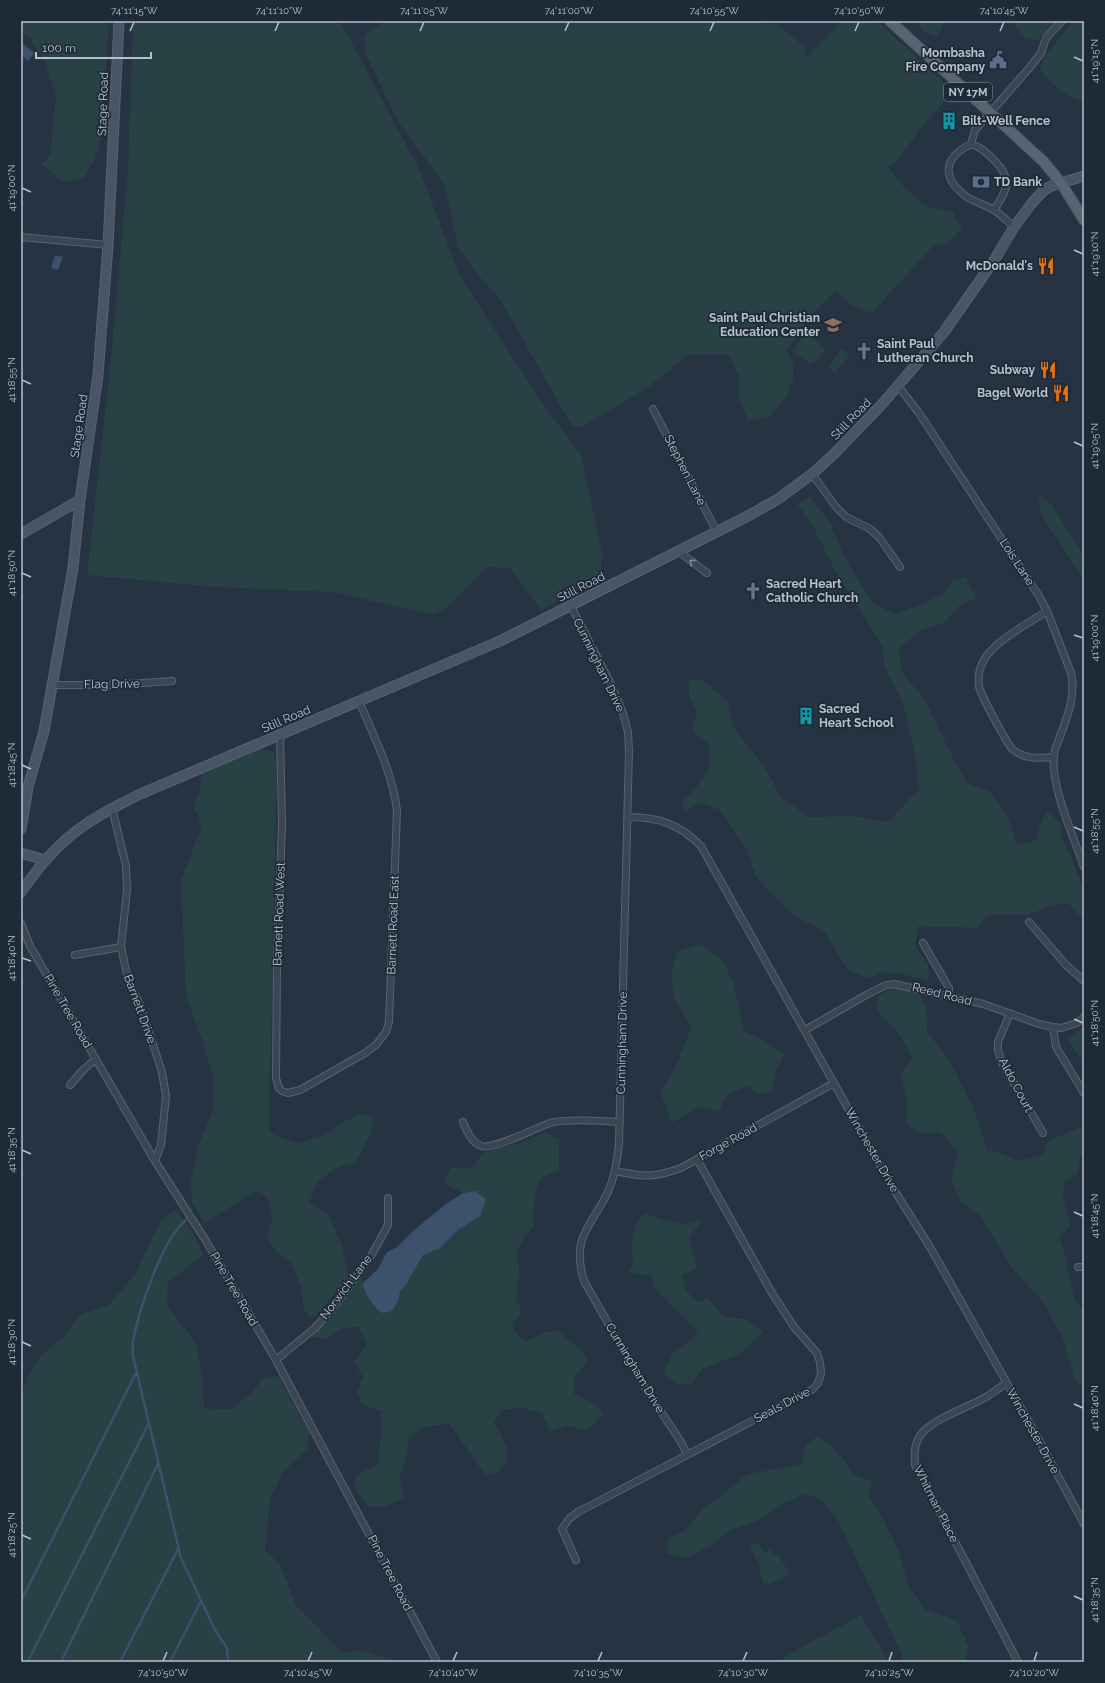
<svg xmlns="http://www.w3.org/2000/svg" width="1105" height="1683" viewBox="0 0 1105 1683" font-family="Raleway,sans-serif">
  <style>
    .green { fill: #284144 }
    .water { fill: #3c516c }
    .lines { fill: none; stroke-linecap: round; stroke-linejoin: round }
    .stream { stroke: #3c516c; stroke-width: 2.5 }
    .street-casing { stroke: #596370; stroke-width: 8 }
    .secondary-casing { stroke: #596370; stroke-width: 11 }
    .primary-casing { stroke: #444e5c; stroke-width: 12 }
    .street { stroke: #3b4553; stroke-width: 6 }
    .secondary { stroke: #495466; stroke-width: 9 }
    .primary { stroke: #596473; stroke-width: 10 }
    .oneway { stroke: #808996 }
    .ticks { fill: none; stroke: #b8c0cc; stroke-width: 1.5 }
    .labels { text-anchor: middle; stroke-width: 3.5; stroke-linejoin: round; paint-order: stroke }
    .shield { fill: #1f2a38; stroke: #8a93a0; stroke-width: 1 }
    .shield-label { font-size: 11px; font-weight: bold; fill: #b8c0cc }
    .poi-label { font-size: 12px; font-weight: bold; fill: #b8c0cc; stroke: #1f2a38; text-anchor: end }
    .street-label { font-size: 12px; fill: #b8c0cc; stroke: #1f2a38 }
    .neatline { fill: none; stroke: #b8c0cc; stroke-width: 1.5 }
    .ticks-label { font-size: 10px; text-anchor: middle; fill: #b8c0cc }
  </style>
  <rect width="100%" height="100%" fill="#263343"/>
  <!-- green -->
  <path class="green" d="M21,21h88l-7,113 -7,24 -10,19 -21,6 -23,-19 10,-9 2,-35 3,-23 -11,-36 -16,-24 -8,-5z
    M133,21h207l79,148 41,107 81,125 40,54 21,97 -1,24 -60,34 -30,-41 -23,-3 -39,39 -14,10 -103,-23 -118,-5 -127,-12 23,-206 18,-200z
    M398,21h350l31,4 27,23 -1,10 37,-37h35l65,60 6,10 -2,9 -23,25 -24,34 -11,8 14,18 22,21 28,5 10,18 -14,14 -15,3 -61,67 -20,-7 -16,-15 -29,29 -20,31 7,12 -1,16 -6,17 -18,21 -21,4 -10,-25 1,-19 -11,-23 -40,1 -38,31 -29,18 -38,22h-11l-74,-130 -20,-21 -20,-28 -13,-62 -47,-63 -32,-68 -2,-19 18,-12z
    M919,21h26l-8,16 -15,-6z
    M1011,21h46l-19,19 -12,-1z
    M1074,21h10v81c-19,-6 -32,-17 -44,-32l4,-13z
    M806,333l20,16 -6,9 -10,6 -18,-13z
    M842,348l8,7 -15,18 -6,-6z
    M1042,496l10,9 32,51v24l-43,-66 -3,-15z
    M810,497l19,24 18,41 26,41 22,11 27,-10 23,-12 8,-12 13,-3 10,21 -16,7 -15,17 -27,10 -19,17 2,22 24,29 29,60 13,23 22,8 20,27 8,27 19,-5 4,-15 7,-14 15,13 -1,13 10,19 13,36v28l-16,-17 -21,4 -16,7h-24l-20,2 -10,13 -17,-2 -42,-1 -3,20 13,18 1,17 -26,-7 -19,-2 -14,6 -22,-8 -25,-40 -27,-13 -15,-14 -24,-25 -11,-30 -26,-38 -20,-7 -15,9 -3,-9 15,-17 13,-19v-22l-18,-14 5,-19 -7,-14 -2,-18 13,-1 26,21 6,27 32,41 16,29 28,20 42,-1 37,6 31,-33 -4,-36 -13,-53 -18,-35 -1,-18 -47,-75 -23,-46 -16,-22z
    M261,748l12,4 4,11 -6,280 -2,58 1,32 28,10 27,-8 17,-12 18,-9 14,3 -5,20 -13,25 -20,6 -18,13 -9,22 20,12 14,34 6,28 -27,32 -10,10 -8,-9 -3,-23 -9,-24 -16,-11 -9,-15 6,-19 -7,-23 -11,-4 -50,32 -13,-20 -1,-22 8,-37 14,-35 1,-30 -12,-40 -16,-43 -5,-116 21,-54 -9,-22 6,-10 3,-20z
    M700,944l22,16 11,22 11,49 17,8 23,15 -7,15 -5,23 -14,3 -10,-9 -22,9 -6,16 -20,-4 -29,16 -10,-30 16,-30 14,-35 -17,-30 -3,-25 7,-22z
    M898,986l22,8 6,14 1,23 23,31 22,43 15,43 32,13 25,-7 4,-13 36,-15v29l-4,2 -3,17 -12,7 -2,15 7,29 -11,13 5,11 4,22 7,30 9,9v77l-9,-7 -12,-41 -20,-37 -30,-33 -32,-52 -21,-17 -9,-19 7,-28 -17,-20h-21l-14,-9 1,-24 -7,-24 12,-18 -10,-21 -25,-26 -1,-7 3,-9z
    M1084,1027v35c-5,-8 -13,-14 -16,-23z
    M545,1132l14,8v30l-18,7 -6,18 -2,31 -10,14 -6,12 2,19 -3,29 5,9 -2,7 -7,8 5,11 9,6 17,-8 15,-3 8,9 14,10 8,11 -14,18v16l18,8 12,11 -17,18 -20,-5 -17,6 -8,-19 -20,-5 -19,2 -9,12 13,25v15l-10,11 -12,2 -36,-52 -24,4 -16,9 -3,22 -6,19 3,21 -17,9 -18,-1 -13,-16 1,-15 22,-10 3,-31v-23l-19,-7 -5,-12 6,-15 -9,-15 13,-17 -8,-19 -17,3 -17,10 -14,-2 33,-38 17,-25 1,10 36,17 2,-9 7,-9 16,-28 16,-6 19,-19 22,-14 -4,-24 -13,1 -19,-10 6,-15h21l15,-17 36,-8z
    M175,1210l18,22 10,23 -35,27 -1,24 29,37 7,40 1,25 26,2 23,-18 10,-15 15,-1 32,57 -3,16 -25,24 -12,26 -5,52 15,13 16,41 47,48 16,-3 40,12h-378v-265l7,-20 12,-21 25,-21 14,-20 30,-10 26,-31 26,-53z
    M644,1213l18,6 23,5 18,-5 -14,19 8,31 -15,6 4,16 12,11 9,-4 18,19 23,3 15,12 -25,23 -36,14 -10,14 -16,2 -12,-13 9,-19 14,-10 11,-11 -44,-45 -2,-12h-11l-12,-3 4,-10 -2,-15 3,-20z
    M818,1436l12,9 16,18 8,12 19,6 -5,13 14,23 16,33 12,39 15,20 32,11 11,27 -3,15h-66l4,-5 -63,-133 -18,-24 -16,-6 -24,10 -22,16 -32,11 -16,14 -25,13 -20,-4 1,-16 18,-8 18,-23 21,-14 22,-19 54,-9 4,-20z
    M758,1542l6,11 6,-4 4,7 4,-2 12,20 -24,12 -7,-14 1,-7 -11,-19z
    M861,1615l28,47h-105l-2,-4z"/>
  <!-- water -->
  <path class="water" d="M21,42l13,11 -6,8 -7,-6z
    M55,255l8,2 -5,13 -7,-2z
    M476,1191l10,9 -6,16 -22,14 -19,19 -16,6 -16,28 -7,9 -2,9 -6,10 -10,2c-10,-7 -15,-18 -20,-29l16,-15 9,-17 10,-5 16,-16 33,-27 17,-11z"/>
  <g class="lines">
    <!-- stream -->
    <path class="stream" d="M186,1220c-24,19 -47,90 -53,121 -1,4 0,10 0,15l48,202 34,72 12,18 1,14
      M21,1601l115,-228
      M28,1661l120,-236
      M61,1662l97,-198
      M120,1662l58,-113
      M170,1662l31,-61"/>
    <!-- street casing -->
    <g class="street-casing">
      <path id="street" d="M971,144l4,-14 56,-64 10,-13 5,-15 16,-17
        M994,210c14,-21 19,-31 0,-50 -7,-7 -13,-13 -23,-16 -28,14 -30,34 -4,53 9,6 20,8 28,14 7,4 13,11 19,16
        M21,237l87,8
        M898,386l21,27 120,183 8,15 24,62c6,27 -7,51 -16,77 -8,29 19,87 29,117
        M653,409l64,123
        M812,474l24,33 10,10 24,12 9,8 21,30
        M678,551l29,22
        M571,606l40,78 12,29 5,19 1,19 -10,393c-2,16 -4,32 -11,48 -18,36 -37,45 -24,89l58,102 39,59 6,12
        M1047,611c-19,13 -55,31 -64,51 -4,7 -5,17 -4,25 3,10 26,53 33,62 2,2 6,4 8,5 10,5 22,4 33,3
        M52,685h62l58,-4
        M280,735l2,88 -5,140 -1,115 3,10 3,3 6,2 12,-3 65,-37 11,-8 10,-13 3,-10 8,-211c-4,-38 -23,-74 -38,-110
        M112,808l14,58 1,23 -6,58 7,32 12,26 22,67 4,24 -5,49 -6,16
        M628,817c31,0 51,7 73,29l190,339 39,62 104,184 50,93
        M1029,922l37,43 18,16
        M21,923l9,23 125,215 51,80 70,119 161,302
        M923,943l26,45v8
        M75,955l46,-8
        M1010,1013l-12,29v8l4,13 41,70
        M1053,1027l3,20 28,46
        M805,1030l63,-36 18,-9 8,-1 89,20 56,20 14,3 8,1 16,-5 7,-6
        M70,1085l14,-16 12,-10
        M463,1122c4,9 8,20 18,24 13,4 54,-18 69,-23 17,-5 52,-2 70,-1
        M615,1171c28,6 39,7 66,-3l153,-85
        M1078,1267h6
        M276,1360l39,-32 21,-24 35,-48 17,-31v-27
        M1007,1383c-7,4 -14,10 -21,14 -19,11 -49,20 -64,36 -8,10 -8,21 -7,32l103,197
        M576,1560l-14,-31 7,-10 9,-7 235,-123 5,-6 3,-9 -1,-12 -3,-9 -23,-26 -22,-34 -75,-134"/>
    </g>
    <!-- secondary casing -->
    <g class="secondary-casing">
      <path id="secondary" d="M21,534l59,-34
        M21,829l7,-42 16,-56 29,-163 7,-68 18,-125 10,-130 11,-224
        M21,853l24,7
        M21,892c17,-24 36,-48 61,-65 17,-13 37,-22 56,-32l362,-154 248,-125 30,-17 34,-25 22,-20 49,-51 61,-71 51,-73 19,-32 18,-24 11,-12 8,-5 33,-10"/>
    </g>
    <!-- primary casing -->
    <g class="primary-casing">
      <path id="primary" d="M890,21l154,141 17,21 23,37"/>
    </g>
    <!-- street -->
    <use href="#street" class="street"/>
    <!-- secondary -->
    <use href="#secondary" class="secondary"/>
    <!-- primary -->
    <use href="#primary" class="primary"/>
  </g>
  <!-- one-way arrows -->
  <defs><path id="oneway-chevron" d="M-2-3.5L2.5 0L-2 3.5" fill="none" stroke-width="1.6" stroke-linecap="round" stroke-linejoin="round"/></defs>
  <use class="oneway" href="#oneway-chevron" transform="translate(692 562) rotate(-143)"/>
  <!-- ticks -->
  <path class="ticks" d="M130,31l4,-9M275,31l4,-9M420,31l4,-9M565,31l4,-9M710,31l4,-9M855,31l4,-9M1000,31l4,-9M1074,57l9,4M22,188l9,4M1074,250l9,4M22,380l9,4M1074,442l9,4M22,573l9,4M1074,635l9,3M22,765l9,4M1074,827l9,4M22,958l9,3M1074,1019l9,4M22,1150l9,4M1074,1212l9,4M22,1342l9,4M1074,1404l9,4M22,1535l9,4M1074,1596l9,4M163,1661l4,-9M308,1661l4,-9M453,1661l4,-9M598,1661l4,-9M743,1661l4,-9M889,1661l3,-9M1034,1661l3,-9"/>
  <!-- icons -->
  <defs>
    <g id="civic-bare" transform="scale(1.38)"><path d="M-.6-6.5H3V-4.5H.6V-3L4-1V1h2V6H-6V1h2V-1L-.6-3ZM-1.2 2.5V6h2.4V2.5Z" fill="#5c6f8a" stroke="#1f2a38" stroke-width="2.5" paint-order="stroke"/></g>
    <g id="building-bare" transform="scale(1.38)"><path d="M-4-6H4V6H1V3H-1V6H-4ZM-2.5-4.3h1.7v1.8h-1.7ZM.8-4.3h1.7v1.8H.8ZM-2.5-1h1.7V.8h-1.7ZM.8-1h1.7V.8H.8Z" fill="#0f9aa8" stroke="#1f2a38" stroke-width="2.5" paint-order="stroke"/></g>
    <g id="bank-bare" transform="scale(1.38)"><path d="M-6-4H6V4H-6ZM0-2.3a2.3 2.3 0 1 0 0 4.6a2.3 2.3 0 1 0 0-4.6Z" fill="#5c6f8a" stroke="#1f2a38" stroke-width="2.5" paint-order="stroke"/></g>
    <g id="restaurant-bare" transform="scale(1.38)"><path d="M-5-6h1v4h1v-4h1v4h1v-4h1v5L-1.5 .5V6h-2V.5L-5-1ZM5-6V6H3V1.5H1.5Q1.5-4 5-6Z" fill="#e8710a" stroke="#1f2a38" stroke-width="2.5" paint-order="stroke"/></g>
    <g id="school-bare" transform="scale(1.38)"><path d="M0-5L7-2L0 1L-7-2ZM-4 1L0 2.5L4 1V4Q0 6-4 4Z" fill="#8d6e63" stroke="#1f2a38" stroke-width="2.5" paint-order="stroke"/></g>
    <g id="church-bare" transform="scale(1.38)"><path d="M-1.2-6h2.4v3.5h3.3v2.4h-3.3V6h-2.4V-.1h-3.3v-2.4h3.3Z" fill="#6b7280" stroke="#1f2a38" stroke-width="2.5" paint-order="stroke"/></g>
  </defs>
  <g fill-rule="evenodd">
    <use href="#civic-bare" x="998" y="60"/>
    <use href="#building-bare" x="949" y="121"/>
    <use href="#bank-bare" x="981" y="182"/>
    <use href="#restaurant-bare" x="1046" y="266"/>
    <use href="#school-bare" x="833" y="325"/>
    <use href="#church-bare" x="864" y="351"/>
    <use href="#restaurant-bare" x="1048" y="370"/>
    <use href="#restaurant-bare" x="1061" y="393"/>
    <use href="#church-bare" x="753" y="591"/>
    <use href="#building-bare" x="806" y="716"/>
  </g>
  <g class="labels">
    <!-- shield labels -->
    <rect class="shield" x="944" y="83" width="48" height="18" rx="3"/>
    <g class="shield-label">
      <text x="968" y="96">NY 17M</text>
    </g>
    <!-- poi labels -->
    <g class="poi-label">
      <text x="985" y="57">Mombasha<tspan x="985" dy="14">Fire Company</tspan></text>
      <text x="962" y="125" text-anchor="start">Bilt-Well Fence</text>
      <text x="994" y="186" text-anchor="start">TD Bank</text>
      <text x="1033" y="270">McDonald's</text>
      <text x="820" y="322">Saint Paul Christian<tspan x="820" dy="14">Education Center</tspan></text>
      <text x="877" y="348" text-anchor="start">Saint Paul<tspan x="877" dy="14">Lutheran Church</tspan></text>
      <text x="1035" y="374">Subway</text>
      <text x="1048" y="397">Bagel World</text>
      <text x="766" y="588" text-anchor="start">Sacred Heart<tspan x="766" dy="14">Catholic Church</tspan></text>
      <text x="819" y="713" text-anchor="start">Sacred<tspan x="819" dy="14">Heart School</tspan></text>
    </g>
    <!-- street labels -->
    <g class="street-label">
      <text transform="translate(103 104) rotate(-88)" y="4">Stage Road</text>
      <text transform="translate(851 419) rotate(-46)" y="4">Still Road</text>
      <text transform="translate(79 426) rotate(-82)" y="4">Stage Road</text>
      <text transform="translate(685 470) rotate(63)" y="4">Stephen Lane</text>
      <text transform="translate(1017 562) rotate(57)" y="4">Lois Lane</text>
      <text transform="translate(581 587) rotate(-27)" y="4">Still Road</text>
      <text transform="translate(599 665) rotate(64)" y="4">Cunningham Drive</text>
      <text transform="translate(112 684) rotate(-1)" y="4">Flag Drive</text>
      <text transform="translate(286 719) rotate(-23)" y="4">Still Road</text>
      <text transform="translate(279 914) rotate(-88)" y="4">Barnett Road West</text>
      <text transform="translate(393 925) rotate(-88)" y="4">Barnett Road East</text>
      <text transform="translate(942 994) rotate(14)" y="4">Reed Road</text>
      <text transform="translate(140 1009) rotate(70)" y="4">Barnett Drive</text>
      <text transform="translate(68 1011) rotate(60)" y="4">Pine Tree Road</text>
      <text transform="translate(622 1043) rotate(-89)" y="4">Cunningham Drive</text>
      <text transform="translate(1016 1085) rotate(62)" y="4">Aldo Court</text>
      <text transform="translate(728 1142) rotate(-29)" y="4">Forge Road</text>
      <text transform="translate(872 1150) rotate(60)" y="4">Winchester Drive</text>
      <text transform="translate(346 1287) rotate(-53)" y="4">Norwich Lane</text>
      <text transform="translate(234 1289) rotate(60)" y="4">Pine Tree Road</text>
      <text transform="translate(635 1368) rotate(59)" y="4">Cunningham Drive</text>
      <text transform="translate(782 1405) rotate(-28)" y="4">Seals Drive</text>
      <text transform="translate(1033 1431) rotate(61)" y="4">Winchester Drive</text>
      <text transform="translate(936 1504) rotate(63)" y="4">Whitman Place</text>
      <text transform="translate(390 1573) rotate(63)" y="4">Pine Tree Road</text>
    </g>
  </g>
  <!-- border -->
  <rect width="1105" height="1683" fill="none" stroke="#1f2a38" stroke-width="44"/>
  <!-- scale -->
  <path d="M36 52v6h115v-6" fill="none" stroke="#b8c0cc" stroke-width="2"/>
  <text x="42" y="52" font-size="12" fill="#b8c0cc" stroke="#1f2a38" stroke-width="3" paint-order="stroke">100 m</text>
  <rect x="22" y="22" width="1061" height="1639" class="neatline"/>
  <g class="ticks-label">
    <text x="134" y="14">74°11'15"W</text>
    <text x="279" y="14">74°11'10"W</text>
    <text x="424" y="14">74°11'05"W</text>
    <text x="569" y="14">74°11'00"W</text>
    <text x="714" y="14">74°10'55"W</text>
    <text x="859" y="14">74°10'50"W</text>
    <text x="1004" y="14">74°10'45"W</text>
    <text transform="translate(1094 61) rotate(-90)" y="4">41°19'15"N</text>
    <text transform="translate(11 188) rotate(-90)" y="4">41°19'00"N</text>
    <text transform="translate(1094 254) rotate(-90)" y="4">41°19'10"N</text>
    <text transform="translate(11 380) rotate(-90)" y="4">41°18'55"N</text>
    <text transform="translate(1094 446) rotate(-90)" y="4">41°19'05"N</text>
    <text transform="translate(11 573) rotate(-90)" y="4">41°18'50"N</text>
    <text transform="translate(1094 638) rotate(-90)" y="4">41°19'00"N</text>
    <text transform="translate(11 765) rotate(-90)" y="4">41°18'45"N</text>
    <text transform="translate(1094 831) rotate(-90)" y="4">41°18'55"N</text>
    <text transform="translate(11 958) rotate(-90)" y="4">41°18'40"N</text>
    <text transform="translate(1094 1023) rotate(-90)" y="4">41°18'50"N</text>
    <text transform="translate(11 1150) rotate(-90)" y="4">41°18'35"N</text>
    <text transform="translate(1094 1216) rotate(-90)" y="4">41°18'45"N</text>
    <text transform="translate(11 1342) rotate(-90)" y="4">41°18'30"N</text>
    <text transform="translate(1094 1408) rotate(-90)" y="4">41°18'40"N</text>
    <text transform="translate(11 1535) rotate(-90)" y="4">41°18'25"N</text>
    <text transform="translate(1094 1600) rotate(-90)" y="4">41°18'35"N</text>
    <text x="163" y="1676">74°10'50"W</text>
    <text x="308" y="1676">74°10'45"W</text>
    <text x="453" y="1676">74°10'40"W</text>
    <text x="598" y="1676">74°10'35"W</text>
    <text x="743" y="1676">74°10'30"W</text>
    <text x="889" y="1676">74°10'25"W</text>
    <text x="1034" y="1676">74°10'20"W</text>
  </g>
</svg>
